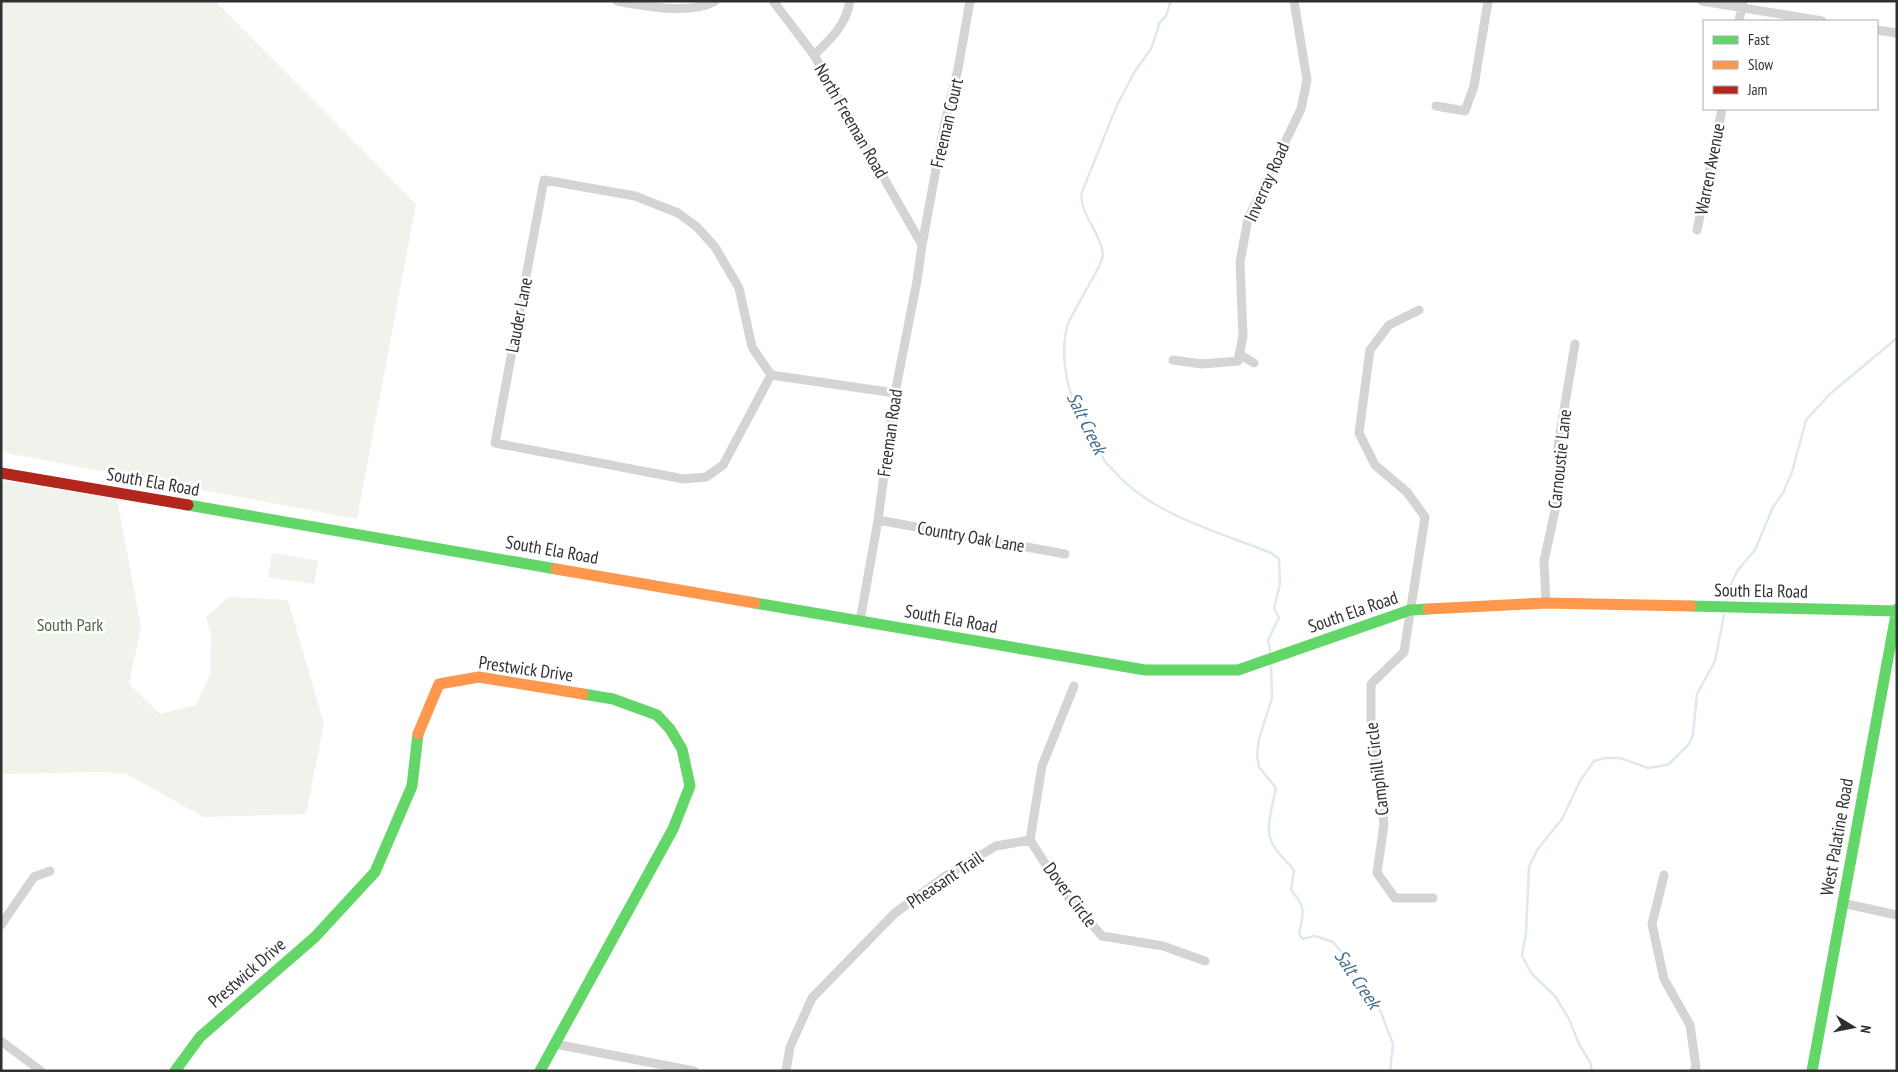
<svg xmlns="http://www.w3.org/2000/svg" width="1898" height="1072" viewBox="0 0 1898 1072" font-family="'PT Sans Narrow',sans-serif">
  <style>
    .green { fill: #f0f3ec }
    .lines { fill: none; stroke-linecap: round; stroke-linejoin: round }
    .stream { stroke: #dde9f0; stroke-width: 2.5 }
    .street { stroke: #d4d4d4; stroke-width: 9 }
    .fast { stroke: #63d668; stroke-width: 11 }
    .slow { stroke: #ff974d; stroke-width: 11 }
    .jam { stroke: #b3261e; stroke-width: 11 }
    .labels { text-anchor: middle; stroke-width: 5; stroke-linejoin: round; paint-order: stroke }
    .street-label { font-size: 18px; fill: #303030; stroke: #fff }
    .park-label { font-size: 18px; fill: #536a40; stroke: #fff }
    .water-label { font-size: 19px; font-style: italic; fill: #43708e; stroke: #fff }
  </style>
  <rect width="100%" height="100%" fill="#fff"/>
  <!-- green -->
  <path class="green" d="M1,1h214l201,203 -59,315 -356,-67z
    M1,480l116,19 24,128 -12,57 31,30 36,-9 14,-31 1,-39 -5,-18 23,-20 59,3 36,124 -18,90 -102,3 -78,-43 -25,-2 -100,2z
    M272,553l46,8 -4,23 -46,-7z"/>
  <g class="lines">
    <!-- stream -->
    <path class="stream" d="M1171,1l-5,15 -6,6 -9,27 -16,22 -18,34 -35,87c-4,21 19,40 21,62 0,4 -3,8 -3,11l-31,56c-9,25 -5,66 10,89 3,5 8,9 12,14 7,11 7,25 13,36 3,4 7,8 10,11 38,44 105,61 157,82l8,6 1,25 -6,24 5,10 -11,22 2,11
      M1727,600l3,-14 8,-16 17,-20 18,-43 10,-14 9,-21 14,-52 25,-27 66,-55
      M1271,666l1,32 -13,41 -2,16 2,12 17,21c-3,17 -13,43 -2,58 5,9 13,16 20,24l-3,20c15,17 13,22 8,44l4,5 12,-3 18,6 10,12 5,17 15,22 7,5 10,12 13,34 -3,27
      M1592,1071l-2,-9 -11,-18 -10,-25 -14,-23 -23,-22 -10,-18 4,-24 3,-65 8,-17 25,-31 18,-38 14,-20 11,-3h15l28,10 13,-2 8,-2 20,-20 4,-9 4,-41 18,-33 9,-46"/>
    <!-- street -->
    <path class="street" d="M617,1c27,5 74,14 98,0
      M773,1l41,54 108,190
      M1702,1l120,20
      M1739,21l4,-20
      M1877,30l20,3
      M814,55c17,-16 32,-30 36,-54
      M1436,106l29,5 9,-25 14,-85
      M544,180l91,16 43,17 19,14 18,20 24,41 13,59 19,28 -48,90 -17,12 -22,2 -189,-36z
      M1697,230l25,-121
      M1419,310l-30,15 -19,25 -11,83 16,32 32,27 18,25 -21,135 -33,32v40l13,100 -7,49 18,25h38
      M1239,354l15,9
      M1173,360l29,4 36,-3 5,-25 -3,-74 8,-43 53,-110 6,-29 -13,-79
      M771,375l124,18
      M878,520l187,34
      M1546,603l-2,-42 17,-78 -3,-37 17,-102
      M860,621l18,-101 17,-127 22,-112 5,-36 22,-119 14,-57 12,-68
      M1030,840l32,50 40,46 61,10 42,15
      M1664,875l-12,49 12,55 26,46 6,42 -2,4
      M1842,903l55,12
      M1,925l33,-48 16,-6
      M1,1041l40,30
      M555,1044l139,27
      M786,1071l4,-24 22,-49 83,-85 52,-38 49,-29 34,-6 12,-74 32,-80"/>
    <!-- fast -->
    <path class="fast" d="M188,505l368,64
      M755,603l390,67h93l172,-60 18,-1
      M1691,606l206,5
      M175,1071l25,-34 115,-100 60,-65 37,-86 6,-52
      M540,1071l133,-242 17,-43 -8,-37 -12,-20 -13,-14 -44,-16 -30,-5
      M1812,1071l85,-462"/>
    <!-- slow -->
    <path class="slow" d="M556,569l199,34
      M1428,609l118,-6 145,3
      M418,734l21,-50 40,-7 104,17"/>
    <!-- jam -->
    <path class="jam" d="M1,473l187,32"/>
  </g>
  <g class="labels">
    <!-- street labels -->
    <g class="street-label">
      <text transform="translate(851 121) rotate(60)" y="6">North Freeman Road</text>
      <text transform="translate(947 123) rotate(-77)" y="6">Freeman Court</text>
      <text transform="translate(1710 169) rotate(-79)" y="6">Warren Avenue</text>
      <text transform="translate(1267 182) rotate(-66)" y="6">Inverray Road</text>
      <text transform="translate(519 315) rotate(-79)" y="6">Lauder Lane</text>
      <text transform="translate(890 433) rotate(-82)" y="6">Freeman Road</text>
      <text transform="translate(1560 459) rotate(-84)" y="6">Carnoustie Lane</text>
      <text transform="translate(153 482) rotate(10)" y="6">South Ela Road</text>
      <text transform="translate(971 537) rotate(10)" y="6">Country Oak Lane</text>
      <text transform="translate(552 550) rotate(10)" y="6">South Ela Road</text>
      <text transform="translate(1761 591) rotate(1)" y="6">South Ela Road</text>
      <text transform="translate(1353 612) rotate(-19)" y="6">South Ela Road</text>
      <text transform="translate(951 619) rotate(10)" y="6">South Ela Road</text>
      <text transform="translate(526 669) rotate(8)" y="6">Prestwick Drive</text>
      <text transform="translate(1377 769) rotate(-97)" y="6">Camphill Circle</text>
      <text transform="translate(1837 837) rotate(-80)" y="6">West Palatine Road</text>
      <text transform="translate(945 880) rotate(-34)" y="6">Pheasant Trail</text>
      <text transform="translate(1070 895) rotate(53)" y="6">Dover Circle</text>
      <text transform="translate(247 973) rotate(-41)" y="6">Prestwick Drive</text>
    </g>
    <!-- park labels -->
    <g class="park-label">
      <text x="70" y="631">South Park</text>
    </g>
    <!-- water labels -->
    <g class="water-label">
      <text transform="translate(1087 423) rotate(64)" y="7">Salt Creek</text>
      <text transform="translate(1358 979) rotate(56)" y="7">Salt Creek</text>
    </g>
  </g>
  <!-- border -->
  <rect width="1898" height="1072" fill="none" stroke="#303030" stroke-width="5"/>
  <!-- legend -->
  <rect x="1703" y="20" width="175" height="90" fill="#ffffff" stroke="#acacac"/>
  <rect x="1713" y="36" width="25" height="8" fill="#63d668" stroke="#acacac"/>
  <text x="1748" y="45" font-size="15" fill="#303030">Fast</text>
  <rect x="1713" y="61" width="25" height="8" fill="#ff974d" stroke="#acacac"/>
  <text x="1748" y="70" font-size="15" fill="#303030">Slow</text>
  <rect x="1713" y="86" width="25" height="8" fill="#b3261e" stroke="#acacac"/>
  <text x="1748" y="95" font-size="15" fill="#303030">Jam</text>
  <!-- north arrow -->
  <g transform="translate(1853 1027) rotate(100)" stroke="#ffffff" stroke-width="4" paint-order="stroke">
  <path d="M0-4L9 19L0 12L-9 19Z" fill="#303030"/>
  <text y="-8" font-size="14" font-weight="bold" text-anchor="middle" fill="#303030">N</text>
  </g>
</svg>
